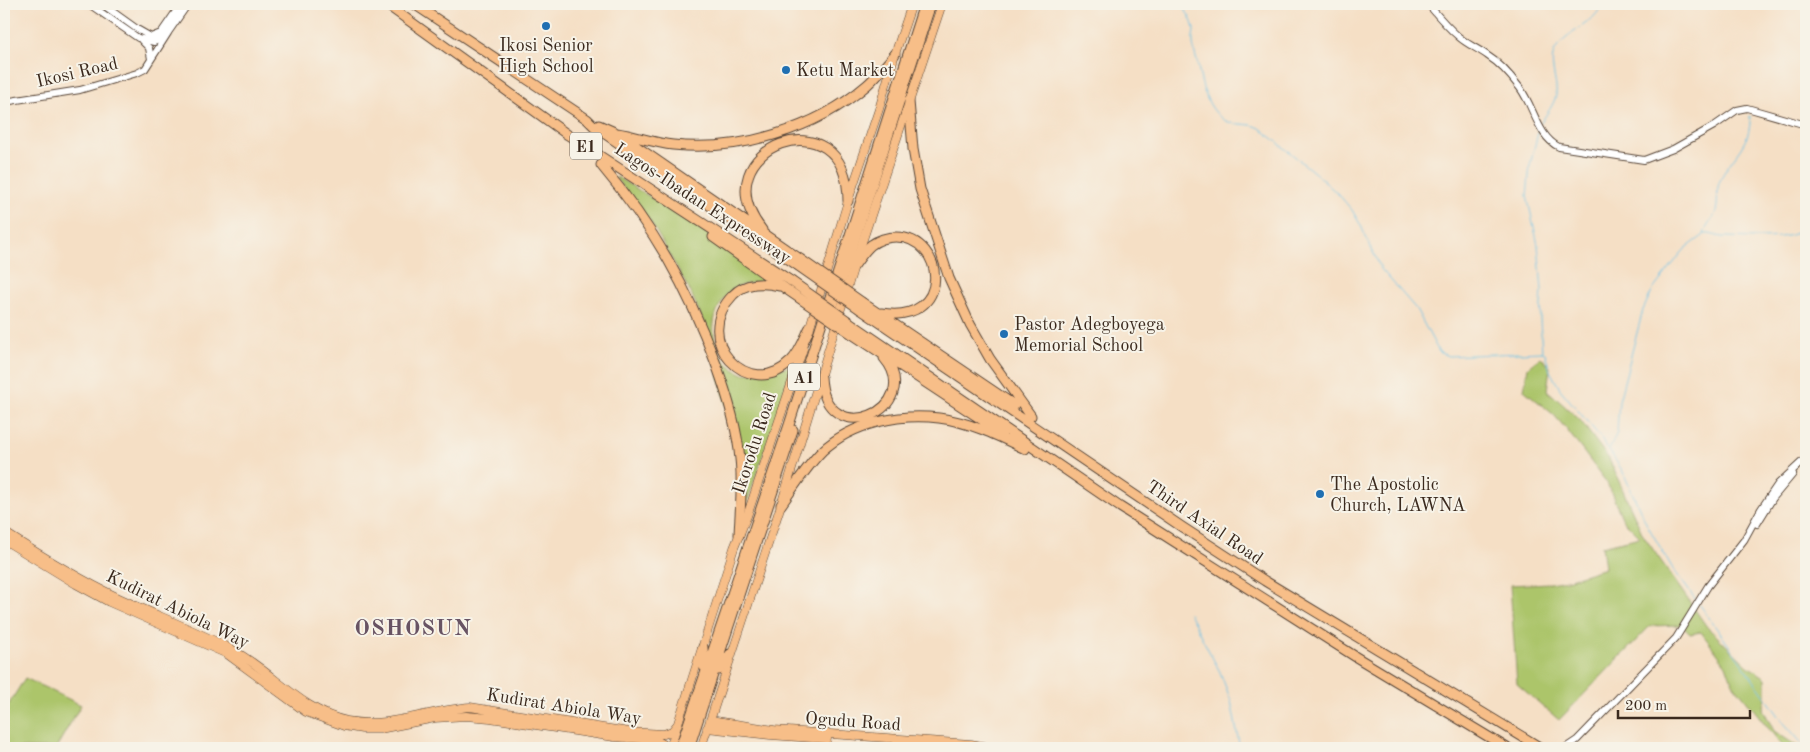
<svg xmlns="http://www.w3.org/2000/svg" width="1810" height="752" viewBox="0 0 1810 752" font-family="'Old Standard TT',serif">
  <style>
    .green { fill: #acc56b; stroke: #747844 }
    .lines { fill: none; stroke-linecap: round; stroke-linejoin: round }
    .stream { stroke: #67c0e5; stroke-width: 1 }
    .minor-casing { stroke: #574537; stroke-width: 8 }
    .major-casing { stroke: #574537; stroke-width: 9 }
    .highway-casing { stroke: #574537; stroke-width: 11 }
    .minor { stroke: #fff; stroke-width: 6 }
    .major { stroke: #f7be88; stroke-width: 8 }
    .highway { stroke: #f7be88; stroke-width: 9 }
    .highway-bridge-casing { stroke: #574537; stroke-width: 11; stroke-linecap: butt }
    .highway-bridge { stroke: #f7be88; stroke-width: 9 }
    .poi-dot { fill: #1f6fb2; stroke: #f7f3e8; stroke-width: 2 }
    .labels { text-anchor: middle; stroke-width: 4; stroke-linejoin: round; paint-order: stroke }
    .shield { fill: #f7f3e8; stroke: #73665b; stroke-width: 1 }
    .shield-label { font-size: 16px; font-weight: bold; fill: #3b2a1e }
    .poi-label { font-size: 18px; fill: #3b2a1e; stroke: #f7f3e8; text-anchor: start }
    .street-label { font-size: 18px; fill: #3b2a1e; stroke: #f7f3e8 }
    .district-label { font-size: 22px; font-weight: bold; letter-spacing: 1px; fill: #685363; stroke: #f7f3e8 }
  </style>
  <rect width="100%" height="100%" fill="#f7f3e8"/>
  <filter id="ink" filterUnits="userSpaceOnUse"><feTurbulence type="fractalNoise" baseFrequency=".02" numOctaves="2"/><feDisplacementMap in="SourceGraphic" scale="10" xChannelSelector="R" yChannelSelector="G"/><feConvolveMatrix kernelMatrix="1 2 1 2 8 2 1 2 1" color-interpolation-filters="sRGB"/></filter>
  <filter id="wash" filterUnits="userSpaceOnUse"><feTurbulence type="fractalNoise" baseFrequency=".0096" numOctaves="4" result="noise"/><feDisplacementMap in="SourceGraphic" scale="20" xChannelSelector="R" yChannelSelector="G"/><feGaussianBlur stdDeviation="1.12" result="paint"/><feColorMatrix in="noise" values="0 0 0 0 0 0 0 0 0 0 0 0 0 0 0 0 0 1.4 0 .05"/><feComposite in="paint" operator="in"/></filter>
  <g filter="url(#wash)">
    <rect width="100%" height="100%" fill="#f5dfc5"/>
    <!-- green -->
    <path class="green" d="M617,177l65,39 47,32 41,32c-11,2 -26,3 -35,8 -5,2 -10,9 -13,14 -12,16 -11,43 3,59 5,6 12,10 18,13l49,-8 -46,140h-2l1,-26 -37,-147 -17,-40 -30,-53 -11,-19 -34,-42z
      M1541,357l9,10 -3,23 33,30 29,39 34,76 64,92 41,39 18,12v20l-3,11 11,22 26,17h-16l-52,-66 -6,-17 -25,-33 -11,2 -9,-9 -31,1 -91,94 -42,-36 -7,-99 40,-2 17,-3 38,-12 -3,-22 38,-9 -17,-17 -16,-37 -40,-53 -13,-15 -30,-25 4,-23z
      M25,678l56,27 -25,43h-52v-36z"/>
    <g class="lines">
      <!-- stream -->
      <path class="stream" d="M1179,4c7,5 14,17 15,26 0,4 -2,8 -1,12 0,6 2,12 4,19 4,20 7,41 23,56 12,11 27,4 40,11l55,45 24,22 13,15 8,14 21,45 35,40 23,43 9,4 94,-4
        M1541,123c5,-9 13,-18 15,-28 2,-14 -9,-32 0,-46 12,-18 38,-25 47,-45
        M1539,129l-9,36 -3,31 11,49 4,45 -2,29 2,33 3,1 5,18 10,18 41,49 21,32 24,53 27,46 23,31
        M1705,234c7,-1 12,3 19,3 13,0 64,4 73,-5 2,-2 8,-24 9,-29
        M1609,449l8,-16 2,-32 24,-91 9,-19 27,-35 6,-7 19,-14c2,-10 8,-13 11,-21 4,-10 1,-21 4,-31 10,-26 33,-37 31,-67
        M1700,605l84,118 22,25
        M1189,613l31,59 11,29 9,47"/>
    </g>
  </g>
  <g filter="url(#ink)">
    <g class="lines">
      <!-- minor casing -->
      <g class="minor-casing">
        <path id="minor" d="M89,4l49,34 16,4 11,-5 23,-33
          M102,4l35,25 14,8 10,-4 20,-29
          M1428,4c10,12 19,23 31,33 9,8 20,12 29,19 13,8 23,20 32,32 14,19 18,49 39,59l85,13 29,-11 41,-23 23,-16 10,-2 59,17
          M142,41l7,7 2,11
          M4,102l76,-12 57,-17 8,-4 23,-36
          M1757,524l16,-26 20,-24
          M1565,748l12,-8 99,-102 32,-52 36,-46 17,-31 17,-25 28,-26"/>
      </g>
      <!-- major casing -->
      <g class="major-casing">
        <path id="major" d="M808,333l40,-132 31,-92 16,-55 17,-50
          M4,532c36,23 73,46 111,64 38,18 77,33 114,52 42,21 71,63 118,73 42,8 82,-11 123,-14l159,25 35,2 8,-3 4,-5
          M4,540l72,44 33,18 118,52 79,58 38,14 18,3h18l55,-11 31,-2 24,2 124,19 42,3 7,4 2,4
          M710,720l64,10 197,14 23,4
          M707,728l63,7 57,4
          M921,746l32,2
          M670,748l64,-200 13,-32 56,-167
          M701,748l80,-243 73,-239 88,-262"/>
      </g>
      <!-- highway casing -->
      <g class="highway-casing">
        <path id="highway" d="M386,4l182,131 223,146
          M414,4l173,115 8,8 202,138
          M909,101l4,48 7,40 29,89 21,46 20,35 41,57
          M599,125l18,8 183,126
          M617,133c19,3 37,10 56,12 67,7 143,-16 194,-60 10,-9 19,-20 28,-31
          M601,165c53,63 86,121 115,199 11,30 21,62 24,95 3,25 0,50 -1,76
          M762,230c-64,-82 86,-138 86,-29
          M713,237l73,52
          M854,266c5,-7 10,-15 17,-21 7,-5 16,-8 25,-8 50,0 58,88 -15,76
          M779,286c-15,-4 -34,-4 -46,9 -44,45 17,107 57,67 9,-8 14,-22 19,-33
          M863,303l151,102
          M860,309l322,218 83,54 276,167
          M830,315l101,-311
          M855,326l265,181 236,150 151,91
          M852,334l150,99
          M821,377c4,77 106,31 63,-19
          M781,505c13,-18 25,-38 41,-54 30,-28 77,-38 117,-33 31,4 59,18 86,31
          M703,647l1,20
          M719,670l11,-16
          M680,748l109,-323 135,-421
          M689,748l104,-318"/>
      </g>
      <!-- minor -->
      <use href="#minor" class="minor"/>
      <!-- major -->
      <use href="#major" class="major"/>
      <!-- highway -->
      <use href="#highway" class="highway"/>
      <!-- highway-bridge casing -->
      <g class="highway-bridge-casing">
        <path id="highway-bridge" d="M800,259l63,44
          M797,265l63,44
          M791,281l64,45
          M786,289l66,45"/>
      </g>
      <!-- highway-bridge -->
      <use href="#highway-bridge" class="highway-bridge"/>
    </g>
  </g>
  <!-- markers -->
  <g class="poi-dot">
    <circle cx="546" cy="26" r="5"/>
    <circle cx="786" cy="70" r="5"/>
    <circle cx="1004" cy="334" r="5"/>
    <circle cx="1320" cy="494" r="5"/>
  </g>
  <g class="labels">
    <!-- shield labels -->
    <g class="shield">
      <rect x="570" y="132.5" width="32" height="27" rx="4"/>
      <rect x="788" y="363.5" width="32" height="27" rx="4"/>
    </g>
    <g class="shield-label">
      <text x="586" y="152">E1</text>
      <text x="804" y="383">A1</text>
    </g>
    <!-- poi labels -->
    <g class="poi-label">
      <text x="546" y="51" text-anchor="middle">Ikosi Senior<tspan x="546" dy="21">High School</tspan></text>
      <text x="796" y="76">Ketu Market</text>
      <text x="1014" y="330">Pastor Adegboyega<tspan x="1014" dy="21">Memorial School</tspan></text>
      <text x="1330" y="490">The Apostolic<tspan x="1330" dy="21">Church, LAWNA</tspan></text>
    </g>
    <!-- street labels -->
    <g class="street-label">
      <text transform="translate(77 72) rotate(-13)" y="6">Ikosi Road</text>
      <text transform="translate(703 203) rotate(33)" y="6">Lagos-Ibadan Expressway</text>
      <text transform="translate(754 443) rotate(-72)" y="6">Ikorodu Road</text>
      <text transform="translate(1205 522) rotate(34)" y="6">Third Axial Road</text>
      <text transform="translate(178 609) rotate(26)" y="6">Kudirat Abiola Way</text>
      <text transform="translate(564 706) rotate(9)" y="6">Kudirat Abiola Way</text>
      <text transform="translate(853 721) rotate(4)" y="6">Ogudu Road</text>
    </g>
    <!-- district labels -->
    <g class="district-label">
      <text x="413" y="635">OSHOSUN</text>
    </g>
  </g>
  <!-- margin -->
  <rect width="1810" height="752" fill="none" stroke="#f7f3e8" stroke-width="20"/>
  <!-- scale -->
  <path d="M1618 710v8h132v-8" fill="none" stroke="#3b2a1e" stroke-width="2.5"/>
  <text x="1625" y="710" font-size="15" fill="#3b2a1e" stroke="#f7f3e8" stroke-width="4" paint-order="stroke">200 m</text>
</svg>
